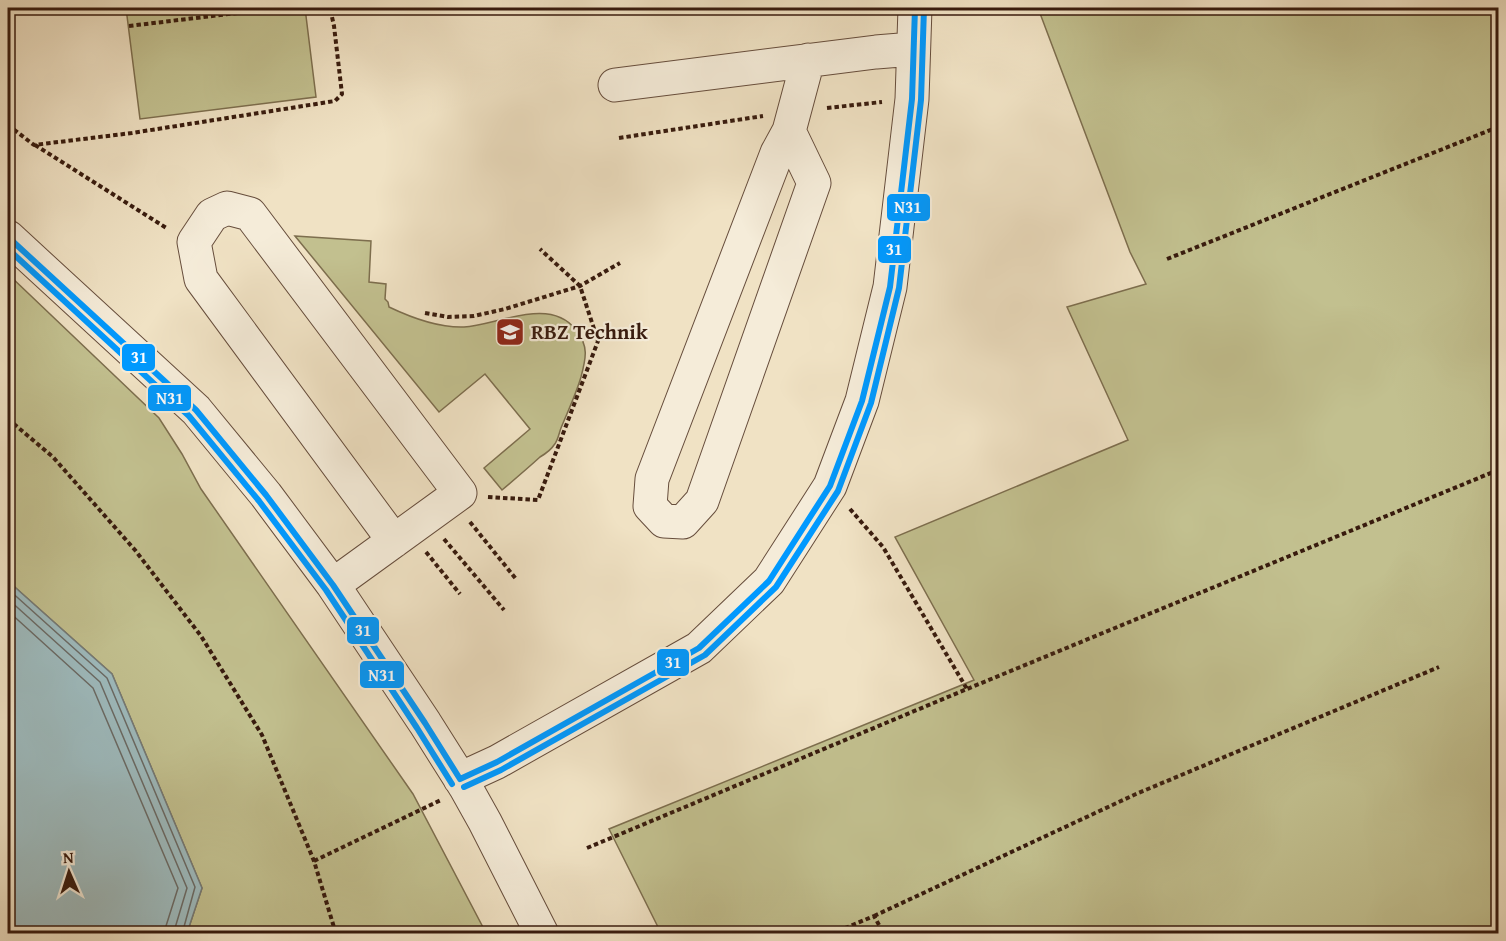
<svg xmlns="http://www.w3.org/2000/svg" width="1506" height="941" viewBox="0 0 1506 941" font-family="'Gentium Book Plus',serif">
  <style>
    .green { fill: #c2c08f; stroke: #7d6e4e; stroke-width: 1.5 }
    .water { fill: #9ebbbe; stroke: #757b78; stroke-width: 1.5 }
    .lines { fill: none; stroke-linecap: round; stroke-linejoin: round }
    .shore { stroke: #6b6b66; stroke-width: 1.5 }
    .minor-casing { stroke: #664d3c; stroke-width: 35 }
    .path { stroke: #381b0e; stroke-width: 4; stroke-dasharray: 4.5 3; stroke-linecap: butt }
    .minor { stroke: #f5ecd9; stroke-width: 33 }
    .bus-1-casing { stroke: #f5ecd9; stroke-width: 10 }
    .bus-2-casing { stroke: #f5ecd9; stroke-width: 10 }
    .bus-1 { stroke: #09f; stroke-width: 6 }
    .bus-2 { stroke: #09f; stroke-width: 6 }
    .labels { text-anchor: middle; stroke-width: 4.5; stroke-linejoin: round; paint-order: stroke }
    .poi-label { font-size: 21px; font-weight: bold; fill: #381b0e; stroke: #f5ecd9; text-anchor: start }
    .line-badge { stroke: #f5ecd9; stroke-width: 2 }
    .badge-label { font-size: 16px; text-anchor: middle; font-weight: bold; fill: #fff }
  </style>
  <rect width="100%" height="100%" fill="#f0e2c4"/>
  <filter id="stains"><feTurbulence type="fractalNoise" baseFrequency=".00333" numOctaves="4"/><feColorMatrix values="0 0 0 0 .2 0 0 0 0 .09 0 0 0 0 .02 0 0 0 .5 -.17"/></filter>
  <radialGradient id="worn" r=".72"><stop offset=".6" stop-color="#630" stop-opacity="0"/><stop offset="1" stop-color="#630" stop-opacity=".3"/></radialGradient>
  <!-- green -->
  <path class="green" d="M126,8h179l11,89 -176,22z
    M1038,8h460v925h-837l-52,-104 365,-149 -79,-143 233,-97 -61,-133 79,-23 -16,-32z
    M295,236l76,5 -2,41 17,2 -1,15 3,3 1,5c23,11 49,21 75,20 33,-2 86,-31 112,3 13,16 10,28 5,47 -5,17 -13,34 -20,51 -2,5 -3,13 -7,17 -3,5 -9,9 -14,12 -12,11 -25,22 -38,33l-18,-22 46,-39 -45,-55 -46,38z
    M8,274l151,144 23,36 19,35 212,305 73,139h-299l15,-45 -90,-214 -104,-93z"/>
  <!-- water -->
  <path class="water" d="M8,581l104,93 90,214 -15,45h-179z"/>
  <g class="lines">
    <!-- shore -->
    <path class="shore" d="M8,589l99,89 88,209 -13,47
      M8,599l92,83 87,206 -12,40 -1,6
      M8,611l85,77 85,200 -12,38 -1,8"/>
    <!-- minor casing -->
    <g class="minor-casing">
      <path id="minor" d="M615,85l261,-33 37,-3
        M789,131l-12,22 -125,326 -2,27 14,15 19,1 19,-21 112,-318 -25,-52 19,-71
        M8,237l188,173 70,85 67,90 92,138 41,65 19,34 57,112
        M333,585l127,-92 -210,-279 -23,-6 -15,7 -18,27 7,37 193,262
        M460,779l37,-17 202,-114 70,-67 61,-95 32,-85 28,-114 22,-188 3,-91"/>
    </g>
    <!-- path -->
    <path class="path" d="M129,26l150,-18
      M827,108l55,-6
      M8,125l26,20 98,-12 203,-32 7,-7 -8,-68 -4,-18
      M619,138l144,-22
      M35,145l133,84
      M1167,259l331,-132
      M425,313l23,4 26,-1 31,-7 75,-23 40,-23
      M8,419l45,38 82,93 66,86 61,99 52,126 22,73
      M488,497l50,3 60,-159 -18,-55 -40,-37
      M850,509l33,38 84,142
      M470,522l46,57
      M444,539l60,71
      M426,552l34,42
      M587,848l380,-159 531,-219
      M314,861l127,-61
      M874,916l262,-122 303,-127
      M831,934l43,-18 10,18"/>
    <!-- minor -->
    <use href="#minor" class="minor"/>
    <!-- bus-1 casing -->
    <g class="bus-1-casing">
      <path id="bus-1" d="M8,237l188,173 70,85 67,90 92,138 35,56
        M460,779l37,-17 202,-114 70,-67 61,-95 32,-85 28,-114 22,-188 3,-91"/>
    </g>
    <!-- bus-2 casing -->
    <g class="bus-2-casing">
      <path id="bus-2" d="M8,249l181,167 70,85 67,89 91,138 35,56
        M464,787l37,-17 204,-115 71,-68 62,-96 33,-88 28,-115 22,-188 3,-92"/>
    </g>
    <!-- bus-1 -->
    <use href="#bus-1" class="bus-1"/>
    <!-- bus-2 -->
    <use href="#bus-2" class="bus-2"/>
  </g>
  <!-- icons -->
  <defs>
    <g id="school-square" transform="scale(1.5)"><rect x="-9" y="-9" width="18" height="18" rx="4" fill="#8f2418" stroke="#f5ecd9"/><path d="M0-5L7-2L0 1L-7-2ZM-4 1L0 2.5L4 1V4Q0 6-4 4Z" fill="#fff"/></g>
  </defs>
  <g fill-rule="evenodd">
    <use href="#school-square" x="510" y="332"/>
  </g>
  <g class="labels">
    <!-- poi labels -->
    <g class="poi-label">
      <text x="531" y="339">RBZ Technik</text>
    </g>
  </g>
  <g class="line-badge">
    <rect x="886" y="193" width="45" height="29" rx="6" fill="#09f"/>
    <rect x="877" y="235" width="35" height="29" rx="6" fill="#09f"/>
    <rect x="121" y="343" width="35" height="29" rx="6" fill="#09f"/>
    <rect x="147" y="384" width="45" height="28" rx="6" fill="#09f"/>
    <rect x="346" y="616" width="34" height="29" rx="6" fill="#09f"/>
    <rect x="656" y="648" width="34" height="29" rx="6" fill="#09f"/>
    <rect x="359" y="660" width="46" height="29" rx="6" fill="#09f"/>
  </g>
  <g class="badge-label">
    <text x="908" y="213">N31</text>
    <text x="894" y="255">31</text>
    <text x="139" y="363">31</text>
    <text x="170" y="404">N31</text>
    <text x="363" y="636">31</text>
    <text x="673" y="668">31</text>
    <text x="382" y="681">N31</text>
  </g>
  <!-- margin -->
  <rect width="1506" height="941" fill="none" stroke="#f0e2c4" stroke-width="30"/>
  <rect x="9" y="9" width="1488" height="923" fill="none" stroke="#381b0e" stroke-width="3"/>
  <rect x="15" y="15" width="1476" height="911" fill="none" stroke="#381b0e" stroke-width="1.5"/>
  <!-- north arrow -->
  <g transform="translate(69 872) rotate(357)" stroke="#f5ecd9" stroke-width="4.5" paint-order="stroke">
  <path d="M0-4.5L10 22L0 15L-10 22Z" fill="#381b0e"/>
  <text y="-9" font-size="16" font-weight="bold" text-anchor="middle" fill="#381b0e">N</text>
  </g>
  <rect width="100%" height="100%" filter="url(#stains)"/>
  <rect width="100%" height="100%" fill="url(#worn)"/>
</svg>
